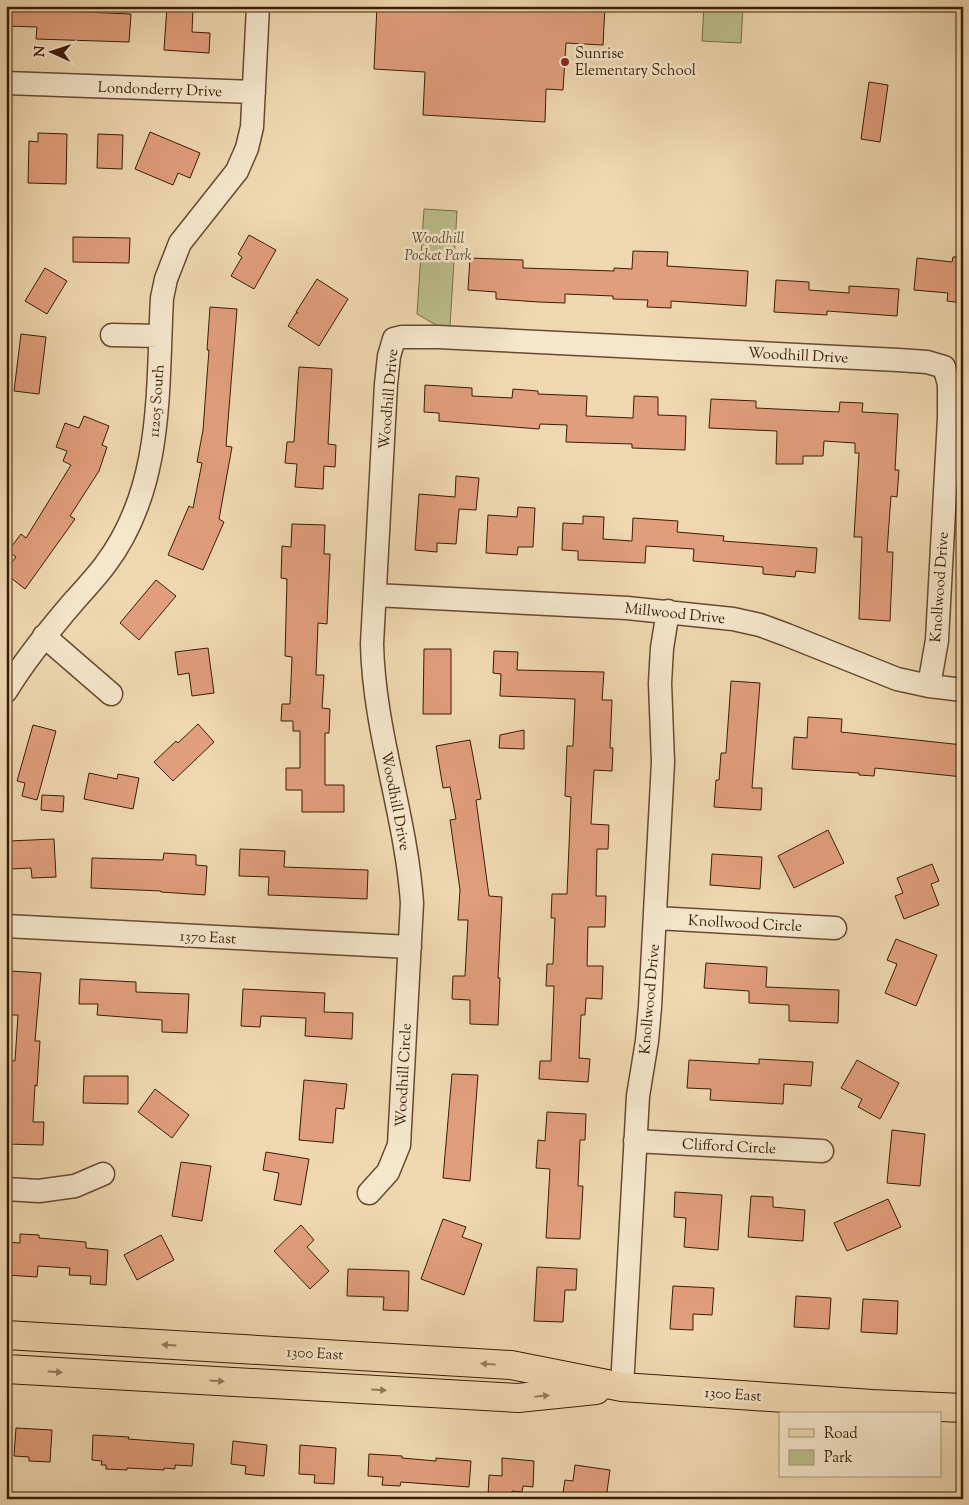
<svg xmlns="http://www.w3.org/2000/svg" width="969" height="1505" viewBox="0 0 969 1505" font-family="'Sorts Mill Goudy',serif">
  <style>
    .green { fill: #bbbe8a; stroke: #7a6d48 }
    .building { fill: #e19e7c; stroke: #3a1c05 }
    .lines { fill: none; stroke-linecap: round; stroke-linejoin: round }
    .minor-casing { stroke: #674b30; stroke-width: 25 }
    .major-casing { stroke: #3a1c05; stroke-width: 30 }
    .minor { stroke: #f5e6cc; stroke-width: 22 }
    .major { stroke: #efd8b0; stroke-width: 28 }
    .oneway { fill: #947a5a }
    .poi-dot { fill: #8f2418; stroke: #f5e6cc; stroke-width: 2 }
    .labels { text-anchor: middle; stroke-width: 5; stroke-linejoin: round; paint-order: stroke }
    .poi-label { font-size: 15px; fill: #3a1c05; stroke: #f5e6cc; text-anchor: start }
    .street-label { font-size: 15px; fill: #3a1c05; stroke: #f5e6cc }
    .park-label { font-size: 15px; font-style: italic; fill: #614d2d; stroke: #f5e6cc }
  </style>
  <rect width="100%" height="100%" fill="#efd8b0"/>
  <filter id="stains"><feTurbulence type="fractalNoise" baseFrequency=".004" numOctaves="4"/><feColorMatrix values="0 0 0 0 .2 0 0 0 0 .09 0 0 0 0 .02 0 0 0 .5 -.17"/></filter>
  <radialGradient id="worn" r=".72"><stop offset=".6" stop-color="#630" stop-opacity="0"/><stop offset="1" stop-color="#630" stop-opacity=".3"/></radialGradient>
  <!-- green -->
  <path class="green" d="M704,6h39l-2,37 -39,-2z
    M424,209l33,2 -7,115h-12l-21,-12z"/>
  <!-- building -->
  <path class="building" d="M6,6h54v5l71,3 -2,28 -93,-3 1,-12 -31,-1z
    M167,6l26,2 -1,24 18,1 -1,20 -45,-3z
    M377,6h228l-2,39 -37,-2 -3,47 -17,-1 -1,33 -122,-7 2,-43 -51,-3z
    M869,82l19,3 -8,57 -19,-3z
    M150,132l50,21 -10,25 -12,-5 -5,12 -38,-16z
    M38,133l29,1 -1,50 -38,-1 1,-42 9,1z
    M98,134l25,1 -1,34 -25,-1z
    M249,235l27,15 -22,39 -23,-13 11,-19 -4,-3z
    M73,237l57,1 -1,25 -56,-1z
    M633,251l35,1 -1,14 81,5 -2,35 -75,-5v7l-24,-1 1,-7 -35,-1v-3l-48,-2v9l-26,-1 -43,-3v-7l-28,-2 2,-32 53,2v8l91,3v-3l18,1z
    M953,257h10v46l-16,-2 1,-8 -34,-3 3,-32 35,4z
    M45,268l22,13 -20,33 -22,-13z
    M317,279l31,20 -29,47 -31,-20 8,-13h2l-2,-1z
    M776,280l33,2v8l40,3v-7l50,3 -2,27 -70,-5v4l-53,-3z
    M210,307l27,2 -11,137 6,1 -13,72 5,3 -21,48 -35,-15 21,-49 4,2 9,-45 -5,-1 6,-32 6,-80h-2z
    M21,334l25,3 -7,57 -25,-3z
    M299,367l33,2 -4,75 8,1 -1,22 -11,-1 -1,23 -28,-2 2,-23 -12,-1 2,-21h7z
    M425,385l47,3v8l40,2 1,-9 25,2v3l49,2 -1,20 47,2 1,-22 24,1v18l28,1 -1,34 -53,-2v-4l-66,-2 1,-17 -27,-1 -1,5 -100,-8v-8l-15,-1z
    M711,399l45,2v7l83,4 1,-10 23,1 -1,9 36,2 -3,56h4l-2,27 -6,-1 -4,56h6l-3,69 -31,-2 3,-82h-8l5,-84h-4v-10l-31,-2 -1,15h-20v8h-27l1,-33 -68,-3z
    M84,416l25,10 -7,19 5,2 -8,24 -29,45 5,3 -50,70 -19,-15v-4l10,-13 -8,-6 13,-17 5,4 45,-73 -8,-4 4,-10 -11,-4 9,-24 14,5z
    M456,476l23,2 -3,32 -17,-1 -3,35 -19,-1v9l-22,-2 4,-56 36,3z
    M518,507l17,1 -2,39h-15l-1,8 -31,-2 2,-38 29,2z
    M583,516l21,1 -1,22 29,2 1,-23 45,3 -1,11 47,4 -1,5 94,7 -2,25 -19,-2 -1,6 -32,-3v-7l-70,-6 1,-12 -48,-3 -1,17 -67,-3v-9l-16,-1 1,-27 20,1z
    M292,524l33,1 -1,29h6l-3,70 -9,-1 -2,52h8l-2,33 8,1 -1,24h-4v52h19v27h-42v-22h-16v-22h14v-37h-7v-10h-12l1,-17h8l2,-47 -7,-1 2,-77 -6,-1 1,-32 9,1z
    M156,580l20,16 -37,44 -19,-17z
    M208,648l6,45 -22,3 -3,-23 -11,2 -3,-23z
    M424,649h27v65h-28z
    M494,651l24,1 -1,18 87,2 -2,28h10l-2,48h3l-1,23 -18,-1 -3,54 18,1 -1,24h-11l-1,47h10l-1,31h-17l-1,39h16l-1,33 -16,-1 -1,17h-4l-2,43 11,1 -2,23 -49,-3 1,-18h11l3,-75h-8l1,-22h6l2,-46h-4l1,-24h15l4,-97 -6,-1 2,-50h6l2,-47 -75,-3 1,-22 -8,-1z
    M731,681l29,2 -8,105h10l-1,22 -47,-3 2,-27h3l2,-27h5z
    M808,717l34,2 -1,13 122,13v32l-88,-9 -1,8 -15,-1v-2l-67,-4 2,-32 13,1z
    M198,724l16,18 -41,39 -19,-19 22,-21 2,2z
    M33,725l23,6 -19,69 -15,-4 3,-13 -8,-2z
    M524,730v19l-25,-1 1,-13z
    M470,740l11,59 -5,1 13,96 13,1 -4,81h2l-2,47 -28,-1v-24l-18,-1 1,-23h12l3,-56h-10l2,-30 -10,-70 6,-1 -6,-32 -7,1 -7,-42z
    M89,773l28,6 1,-5 21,4 -6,31 -49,-10z
    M42,795l22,1 -1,16 -22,-2z
    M828,830l16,33 -50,25 -16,-32z
    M54,839l2,38 -24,1 -1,-10 -20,1 -2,-28z
    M240,849l45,2 -1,16 84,3 -1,29 -99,-4 1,-18 -30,-1z
    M164,853l32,2v10l11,1 -2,29 -44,-3v-1l-70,-3 1,-30 71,2z
    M712,854l50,3 -2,32 -50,-4z
    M932,864l7,17 -8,3 8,21 -35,14 -9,-23 8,-3 -6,-15z
    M896,939l41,16 -21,51 -31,-13 12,-29 -10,-4z
    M706,963l61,4 -1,20 73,3 -1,33 -49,-2v-16l-40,-2v-12l-45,-3z
    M11,971l30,2 -6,68h5l-3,45 -2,-1 -2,37h11l-1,23 -37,-1v-84l9,1 3,-46h-10z
    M80,979l56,3v10l53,2 -2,39 -25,-1v-12l-65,-5 1,-11h-19z
    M243,989l82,4 -1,19 29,1 -1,26 -47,-3 1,-18 -45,-2 -1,11 -19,-1z
    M759,1059l54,3 -2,24 -27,-2 -1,20 -73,-4 1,-11 -24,-1 2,-28 70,4z
    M857,1060l42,23 -19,36 -22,-12 4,-8 -21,-11z
    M452,1074l26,1 -8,106 -27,-3z
    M84,1076h44v28l-45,-1z
    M304,1080l43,4 -3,25 -8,-1 -3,35 -34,-3z
    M155,1089l34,26 -17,23 -34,-26z
    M547,1112l39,2 -1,26h-5l-2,46h5l-3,53 -34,-1 4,-69 -14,-1 2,-28 7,1z
    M892,1130l33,4 -5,52 -33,-3z
    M266,1152l43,7 -8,46 -27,-5 5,-27 -16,-3z
    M181,1162l30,4 -9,55 -30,-5z
    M675,1192l47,3 -4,55 -34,-3 2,-29 -12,-1z
    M751,1196l22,1v10l32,3 -2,31 -55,-4z
    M888,1199l13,28 -54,24 -13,-28z
    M443,1219l23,8 -4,10 20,7 -18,51 -43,-16z
    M301,1225l13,15 -7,7 22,24 -19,18 -36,-38z
    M20,1234l19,1v3l47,4v6l22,2 -2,35 -16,-1 1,-8 -22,-1 1,-7 -32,-2 -1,11 -31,-2v-33l14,1z
    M161,1235l13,25 -37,20 -13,-25z
    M537,1267l40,2 -1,21h-11l-2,32 -29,-1z
    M348,1269l61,2 -1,40 -25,-1 1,-13 -37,-1z
    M673,1286l41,2 -2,27 -19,-1v16l-23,-1z
    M796,1296l35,2 -2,31 -35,-2z
    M863,1299l35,2 -1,33 -36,-2z
    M16,1428l36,2 -2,32 -21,-1v-4l-15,-1z
    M93,1435l36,2 -1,2 66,5 -2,22 -17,-1v4l-11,-1v2l-37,-2v2l-21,-1v-4h-5l1,-4 -10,-1z
    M233,1441l34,4 -3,31 -19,-2 1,-8 -15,-2z
    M300,1445l36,3 -2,36 -20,-1 1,-8 -16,-1z
    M369,1454l33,2v2l34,3v-3l35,3 -2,26 -68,-5 -1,4 -18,-1 1,-8 -15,-1z
    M502,1458l32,3 -1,26 -10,-1 -1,6 -10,-1 -1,7 -23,-2 1,-21 13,1z
    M575,1465l35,5 -4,29h-44l3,-19 8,1z"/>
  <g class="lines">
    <!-- minor casing -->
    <g class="minor-casing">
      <path id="minor" d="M6,83l248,9
        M112,335l48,1
        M375,595l252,13 106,11 27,6 27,10 110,44 32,7 34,4
        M44,636l67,58
        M6,691c20,-33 44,-62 69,-91 10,-11 21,-23 30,-35 59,-78 52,-175 57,-267l4,-19 14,-36 57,-72 10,-23 5,-21 6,-121
        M656,918l179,10
        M6,926l404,21
        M635,1141l187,10
        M6,1189l33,2 36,-5 28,-12
        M369,1193l19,-21 11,-27 13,-242c-6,-88 -38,-171 -40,-259l14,-260 3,-28 5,-17 8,-2h36l460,23 29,2 17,5 5,17v34l-12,222 -8,46
        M622,1387l16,-291 9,-55 3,-34 13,-245 -3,-79 2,-35 6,-37"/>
    </g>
    <!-- major casing -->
    <g class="major-casing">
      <path id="major" d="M6,1335l505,30 111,22 250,17 91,4
        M6,1369l512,29 78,-8"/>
    </g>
    <!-- minor -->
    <use href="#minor" class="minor"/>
    <!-- major -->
    <use href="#major" class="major"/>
  </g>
  <!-- one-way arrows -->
  <defs><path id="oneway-solid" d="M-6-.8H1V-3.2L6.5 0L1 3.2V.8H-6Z" transform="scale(1.25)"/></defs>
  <g class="oneway">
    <use href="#oneway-solid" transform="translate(169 1345) rotate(-177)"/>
    <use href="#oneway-solid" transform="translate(488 1364) rotate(-177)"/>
    <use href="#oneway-solid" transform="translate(55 1372) rotate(3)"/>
    <use href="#oneway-solid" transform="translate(217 1381) rotate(3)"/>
    <use href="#oneway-solid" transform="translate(379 1390) rotate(3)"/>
    <use href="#oneway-solid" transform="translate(542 1396) rotate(-6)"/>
  </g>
  <!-- markers -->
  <circle class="poi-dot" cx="565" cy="62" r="5"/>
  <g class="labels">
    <!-- poi labels -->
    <g class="poi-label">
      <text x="575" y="58">Sunrise<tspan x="575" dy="17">Elementary School</tspan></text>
    </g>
    <!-- street labels -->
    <g class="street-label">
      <text transform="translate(160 89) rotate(2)" y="5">Londonderry Drive</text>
      <text transform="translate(798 355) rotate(3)" y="5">Woodhill Drive</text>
      <text transform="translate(388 399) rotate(-85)" y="5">Woodhill Drive</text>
      <text transform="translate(156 401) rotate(-86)" y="5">11205 South</text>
      <text transform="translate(939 587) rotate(-86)" y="5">Knollwood Drive</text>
      <text transform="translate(675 613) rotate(6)" y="5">Millwood Drive</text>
      <text transform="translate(396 801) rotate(79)" y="5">Woodhill Drive</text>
      <text transform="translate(745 923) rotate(3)" y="5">Knollwood Circle</text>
      <text transform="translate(208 937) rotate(3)" y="5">1370 East</text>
      <text transform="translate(649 999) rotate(-85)" y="5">Knollwood Drive</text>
      <text transform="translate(403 1075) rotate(-87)" y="5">Woodhill Circle</text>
      <text transform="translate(729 1146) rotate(3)" y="5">Clifford Circle</text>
      <text transform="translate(315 1353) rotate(3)" y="5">1300 East</text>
      <text transform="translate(733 1394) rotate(4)" y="5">1300 East</text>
    </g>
    <!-- park labels -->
    <g class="park-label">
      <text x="438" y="243">Woodhill<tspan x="438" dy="17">Pocket Park</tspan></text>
    </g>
  </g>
  <!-- margin -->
  <rect width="969" height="1505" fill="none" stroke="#efd8b0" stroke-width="25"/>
  <rect x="8" y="8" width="954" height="1490" fill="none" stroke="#3a1c05" stroke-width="2.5"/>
  <rect x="12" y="12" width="944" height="1480" fill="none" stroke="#3a1c05"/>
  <!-- legend -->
  <rect x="779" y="1412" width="162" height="65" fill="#f5e6cc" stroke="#aa957c"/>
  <rect x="789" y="1429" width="25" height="8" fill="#efd8b0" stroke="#aa957c"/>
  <text x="824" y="1438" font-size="15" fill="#3a1c05">Road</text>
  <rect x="789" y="1450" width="25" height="15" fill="#bbbe8a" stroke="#aa957c"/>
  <text x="824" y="1462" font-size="15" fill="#3a1c05">Park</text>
  <!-- north arrow -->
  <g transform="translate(52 52) rotate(273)" stroke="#f5e6cc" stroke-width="4" paint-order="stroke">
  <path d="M0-4L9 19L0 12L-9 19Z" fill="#3a1c05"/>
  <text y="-8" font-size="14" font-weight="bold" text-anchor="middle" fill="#3a1c05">N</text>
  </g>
  <rect width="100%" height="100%" filter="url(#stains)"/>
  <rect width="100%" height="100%" fill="url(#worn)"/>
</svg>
